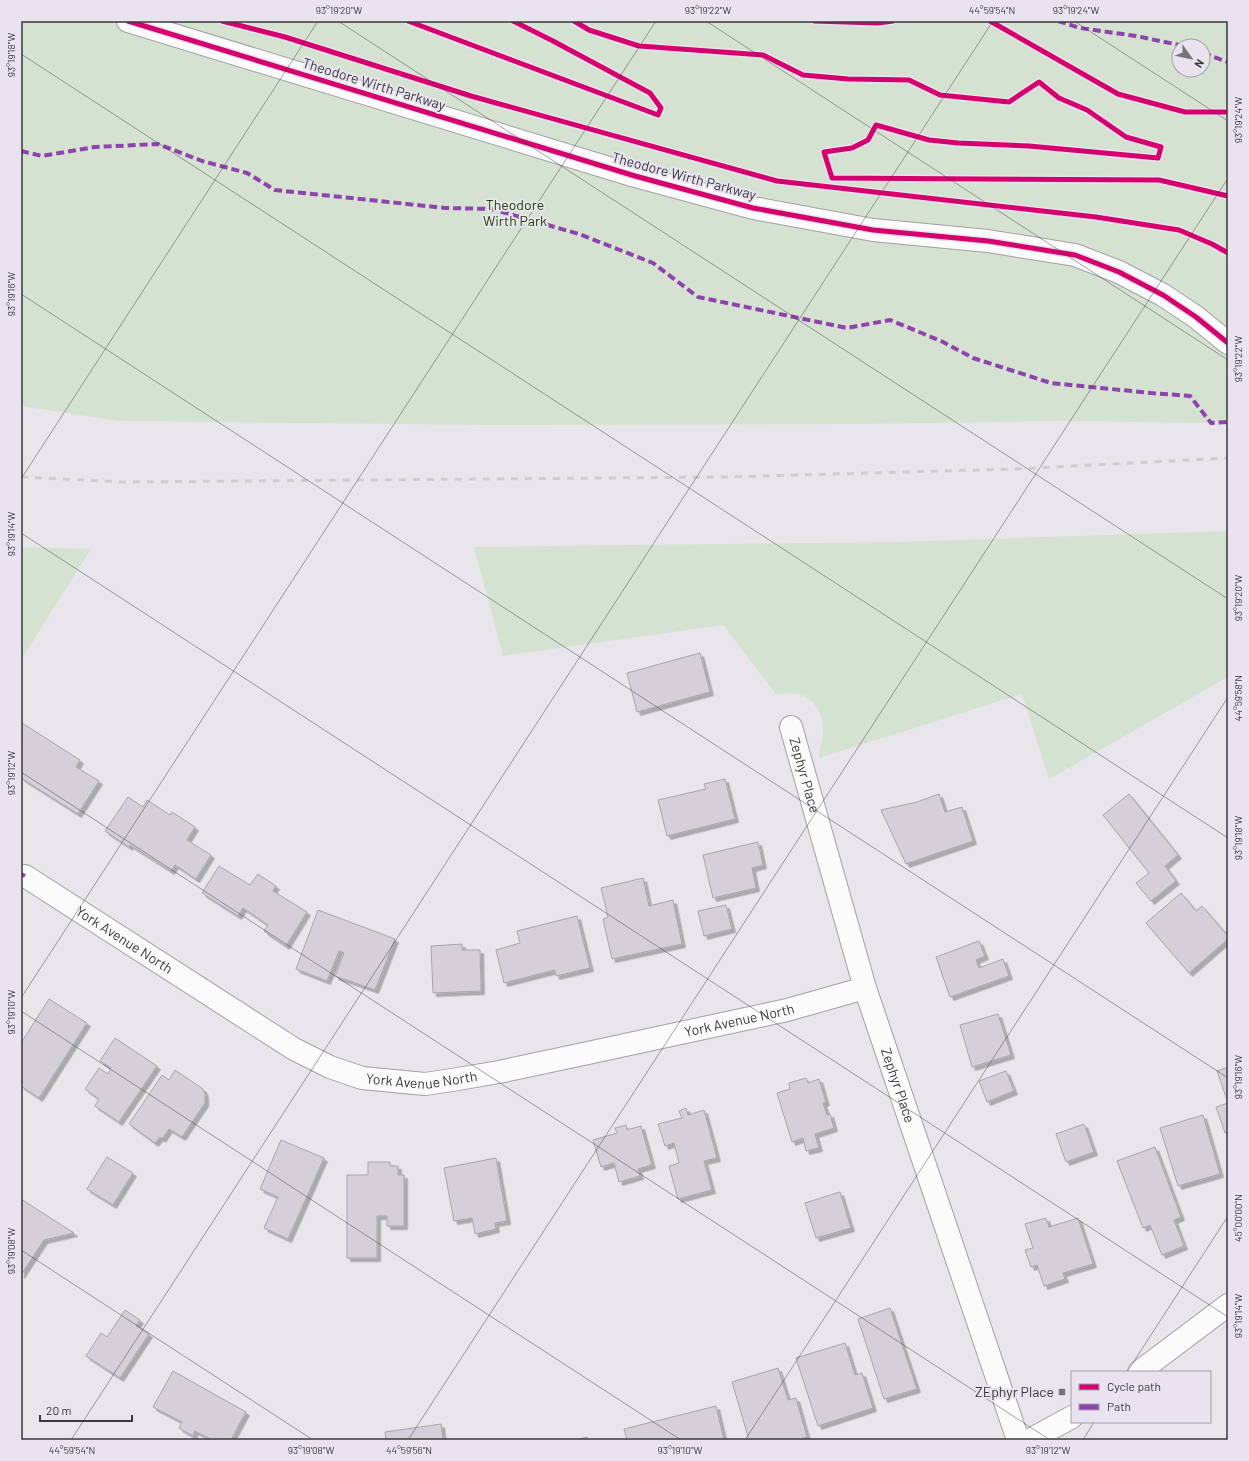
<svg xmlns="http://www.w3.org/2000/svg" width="1249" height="1461" viewBox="0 0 1249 1461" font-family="Barlow,sans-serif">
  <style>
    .green { fill: #d6e2d1; fill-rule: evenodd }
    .building { fill: #d5cfda; stroke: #a7a5aa; filter: url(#shadow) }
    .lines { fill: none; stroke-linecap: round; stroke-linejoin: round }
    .street-casing { stroke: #a2a0a4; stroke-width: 24 }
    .secondary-casing { stroke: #a2a0a4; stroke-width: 24 }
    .street { stroke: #fcfbfc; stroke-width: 22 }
    .secondary { stroke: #fcfbfc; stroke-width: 22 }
    .rail { stroke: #cecdcf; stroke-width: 3; stroke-dasharray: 7 7; stroke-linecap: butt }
    .quiet { stroke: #8e44ad; stroke-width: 4; stroke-dasharray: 8 4; stroke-linecap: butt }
    .cycleway-casing { stroke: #e8e3ee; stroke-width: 8 }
    .cycleway { stroke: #d6006c; stroke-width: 5 }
    .ticks { fill: none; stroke: #3a383d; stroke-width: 1; stroke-opacity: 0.45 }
    .poi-dot { fill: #77757a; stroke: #e8e3ee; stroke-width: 1.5 }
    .labels { text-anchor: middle; stroke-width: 4; stroke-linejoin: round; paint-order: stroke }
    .street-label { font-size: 14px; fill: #3a383d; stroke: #e8e3ee }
    .park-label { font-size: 14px; fill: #1e4500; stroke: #e8e3ee }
    .poi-label { font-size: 14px; fill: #3a383d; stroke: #e8e3ee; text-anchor: end }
    .neatline { fill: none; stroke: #3a383d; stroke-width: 1.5 }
    .ticks-label { font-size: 10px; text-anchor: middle; fill: #3a383d }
  </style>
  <defs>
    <filter id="shadow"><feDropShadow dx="3.5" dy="3.5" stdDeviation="0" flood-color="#0004"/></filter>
  </defs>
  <rect width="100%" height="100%" fill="#e8e6eb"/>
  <!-- green -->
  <path class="green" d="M21,21h1207v348l-3,1 3,3v49l-17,1 -150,-2 -205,3 -360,1 -376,-4 -99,-15zM1179,46h24v24h-24z
    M1228,531v146l-179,102 -27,-85 -203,64c0,-9 5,-18 4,-28 0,-17 -8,-31 -25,-36 -7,-2 -15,1 -22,0l-53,-69 -220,31 -29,-109 425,-5z
    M21,547l70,2 -70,111z"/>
  <!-- building -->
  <path class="building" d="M700,653l10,39 -73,20 -10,-39z
    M22,723l58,37 -4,7 23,14 -21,33 -57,-36z
    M725,779l10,40 -68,17 -9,-36 48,-11 -2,-5z
    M939,794l6,18 17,-5 11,34 -67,23 -25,-54 36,-8z
    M1129,794l49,61 -13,11 11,15 -25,20 -15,-18 13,-10 -46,-58z
    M128,797l15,10 4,-7 23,15 2,-3 23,15 -8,13 24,15 -15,24 -21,-14 -4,6 -41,-26 -1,2 -24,-16z
    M758,842l5,23 -11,3 4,20 -43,10 -10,-43z
    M219,866l31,19 8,-11 18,12 -3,5 34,21 -21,34 -22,-15 4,-6 -25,-17 -5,8 -36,-23z
    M643,878l6,28 24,-6 9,44 -70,15 -9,-40 5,-2 -7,-29z
    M1181,893l15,18 6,-5 26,30v3l-39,34 -43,-50z
    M726,905l6,24 -28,7 -6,-25z
    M318,910l77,29 -20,51 -40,-14 9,-23 -5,-2 -12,30 -31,-12z
    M577,916l13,52 -34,8 -1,-6 -51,13 -8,-33 24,-7 -3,-12z
    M979,941l6,15 -9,4 3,8 24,-9 6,17 -59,21 -14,-40z
    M462,944v6h18l1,41 -48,2 -2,-47z
    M49,999l38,24 -48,75 -18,-12v-43z
    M998,1014l13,41 -39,12 -12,-42z
    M115,1038l42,28 -38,56 -24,-16 4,-7 -14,-10 14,-21 9,6 3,-6 -11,-7z
    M1228,1067v36l-11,-32z
    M175,1070l28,19 2,5v9l-23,34 -13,-8 -7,10 -2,-2 -5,6 -26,-19 33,-49 7,5z
    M1006,1071l8,20 -27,11 -8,-21z
    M806,1078l2,5 11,-4 7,23 -3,1 4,12 3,-1 4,14 -19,6 4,14 -13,3 -3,-13 -11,4 -15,-49 13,-4 -1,-6z
    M1228,1103v29l-3,1 -9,-26z
    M686,1108l2,7 16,-5 13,48 -13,3 8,29 -34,9 -9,-33 10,-3 -5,-20 -9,3 -7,-22 24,-6 -3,-7z
    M1203,1115l17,59 -42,12 -18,-58z
    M1084,1124l10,28 -28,10 -10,-28z
    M626,1125l1,5 14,-4 11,39 -14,4 2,7 -21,6 -5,-19 -13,4 -8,-27 24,-7 -2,-5z
    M281,1140l43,18 -36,81 -24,-11 14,-31 -18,-8z
    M1155,1147l26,70 -7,3 10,26 -22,9 -12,-30 -7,3 -26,-67z
    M107,1157l26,16 -20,32 -26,-16z
    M496,1158l11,63 -12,2 1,6 -21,5 -3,-16 -18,3 -10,-53z
    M368,1162h22v4h8v9h6v51h-17v-10h-10v42h-30v-83h21z
    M840,1192l11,36 -35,10 -11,-35z
    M21,1199l53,34 -30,7 -23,35z
    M1046,1218l3,9 29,-9 15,46 -30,9 2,6 -21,7 -7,-21 -6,2 -6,-17 8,-2 -8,-24z
    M890,1308l27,81 -33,10 -26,-80z
    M125,1310l15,10 -4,6 13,8 -29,44 -34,-22 15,-23 6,4z
    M845,1343l10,32 7,-2 11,35 -55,18 -22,-68z
    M778,1368l10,32 8,-2 11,39 -10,3h-48l-17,-58z
    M173,1371l73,41 -15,28h-19l-17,-9 -2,5 -14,-8 3,-6 -29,-15z
    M716,1406l8,34h-97l-3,-11z
    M441,1424l2,16h-57l-1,-8z
    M587,1437l1,3h-13z"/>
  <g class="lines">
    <!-- street casing -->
    <g class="street-casing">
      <g id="street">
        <path id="s1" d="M791,727l74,261 153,452"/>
        <path id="s2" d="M25,876l269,173 36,18 32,11 63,6 27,-4 47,-8 89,-19 199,-43 78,-22"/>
      </g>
    </g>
    <!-- secondary casing -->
    <g class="secondary-casing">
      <path id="secondary" d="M128,21l507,155 118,32 120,22 115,11 87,14 44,17 44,23 33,22 32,26
        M1139,1372l89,-67
        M1030,1440l42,-23"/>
    </g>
    <!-- street -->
    <use href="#street" class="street"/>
    <!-- secondary -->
    <use href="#secondary" class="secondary"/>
    <!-- rail -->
    <path class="rail" d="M21,477l102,5 604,-5 287,-8 214,-11"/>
    <!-- quiet -->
    <path class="quiet" d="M1058,21l22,7 56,8 48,10
      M1203,53l25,9
      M21,151l21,5 53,-9 63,-3 44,17 45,12 28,17 170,18 47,1 87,25 74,29 45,34 149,31 43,-8 51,21 32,17 78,25 100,10 39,3 21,27 17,-1
      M21,874l4,2"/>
    <!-- cycleway casing -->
    <g class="cycleway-casing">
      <path id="cycleway" d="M128,21l507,155 118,32 120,22 115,11 87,14 44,17 44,23 33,22 32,26
        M222,21l63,16 186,59 306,85 319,36 83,13 33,14 16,9
        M408,21l250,94 3,-7 -11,-15 -97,-52 -40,-20
        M574,21l15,9 50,16 124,9 40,20 45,4 61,1 31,15 69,7 30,-20 20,16 28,12 39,27 35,10 -3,11 -129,-12 -71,-3 -29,-3 -53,-15 -8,15 -16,8 -28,4 8,26 327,2 69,16
        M814,21l64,2 15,-2
        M990,21l128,73 67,18h43"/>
    </g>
    <!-- cycleway -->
    <use href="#cycleway" class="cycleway"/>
  </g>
  <!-- ticks -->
  <path class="ticks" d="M338,21l890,578M706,21l522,339M1074,21l154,100M21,54l1207,784M21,294l1207,784M21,479l297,-458M21,533l1207,784M21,772l1029,668M21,998l635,-977M21,1011l660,429M21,1250l292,190M1127,1372l101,-156M71,1440l922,-1419M408,1440l820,-1262M745,1440l483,-743M1083,1440l11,-18"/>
  <!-- markers -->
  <rect class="poi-dot" x="1058" y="1388" width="8" height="8" rx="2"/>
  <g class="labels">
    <!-- street labels -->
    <g class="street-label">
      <text transform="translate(374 84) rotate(17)" y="5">Theodore Wirth Parkway</text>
      <text transform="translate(684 176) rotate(15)" y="5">Theodore Wirth Parkway</text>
      <text dy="5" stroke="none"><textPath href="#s1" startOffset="50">Zephyr Place</textPath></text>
      <text dy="5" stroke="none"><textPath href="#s2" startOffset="118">York Avenue North</textPath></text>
      <text dy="5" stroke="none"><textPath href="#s2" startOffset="778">York Avenue North</textPath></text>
      <text dy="5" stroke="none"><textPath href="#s2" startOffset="454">York Avenue North</textPath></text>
      <text dy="5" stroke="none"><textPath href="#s1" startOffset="374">Zephyr Place</textPath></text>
    </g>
    <!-- park labels -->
    <g class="park-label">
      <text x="515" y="210">Theodore<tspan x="515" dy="16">Wirth Park</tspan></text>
    </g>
    <!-- poi labels -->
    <g class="poi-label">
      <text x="1054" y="1397">ZEphyr Place</text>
    </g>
  </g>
  <!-- border -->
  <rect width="1249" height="1461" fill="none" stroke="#e8e3ee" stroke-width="44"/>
  <!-- legend -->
  <rect x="1071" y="1371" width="140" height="52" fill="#e8e3ee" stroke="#a29fa7"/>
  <rect x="1079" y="1384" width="20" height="6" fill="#d6006c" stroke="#a29fa7"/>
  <text x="1107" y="1391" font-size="12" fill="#3a383d">Cycle path</text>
  <rect x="1079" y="1404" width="20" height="6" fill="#8e44ad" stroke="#a29fa7"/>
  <text x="1107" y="1411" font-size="12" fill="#3a383d">Path</text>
  <!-- north arrow -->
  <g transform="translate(1191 58) rotate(123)"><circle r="19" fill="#e8e3ee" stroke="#a29fa7"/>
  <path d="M0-3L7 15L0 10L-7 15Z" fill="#77757a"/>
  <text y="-6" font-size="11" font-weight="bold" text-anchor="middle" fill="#3a383d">N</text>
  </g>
  <!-- scale -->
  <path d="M40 1415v6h92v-6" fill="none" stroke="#3a383d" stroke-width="2"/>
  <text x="46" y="1415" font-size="12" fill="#3a383d" stroke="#e8e3ee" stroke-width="3" paint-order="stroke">20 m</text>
  <rect x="22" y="22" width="1205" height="1417" class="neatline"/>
  <g class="ticks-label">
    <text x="339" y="14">93°19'20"W</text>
    <text x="708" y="14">93°19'22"W</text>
    <text x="992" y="14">44°59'54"N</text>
    <text x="1076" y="14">93°19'24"W</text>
    <text transform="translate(11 55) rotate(-90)" y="4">93°19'18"W</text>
    <text transform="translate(1238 120) rotate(-90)" y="4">93°19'24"W</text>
    <text transform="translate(11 294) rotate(-90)" y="4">93°19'16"W</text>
    <text transform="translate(1238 359) rotate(-90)" y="4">93°19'22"W</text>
    <text transform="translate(11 534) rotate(-90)" y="4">93°19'14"W</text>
    <text transform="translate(1238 598) rotate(-90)" y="4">93°19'20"W</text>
    <text transform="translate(1238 698) rotate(-90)" y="4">44°59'58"N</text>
    <text transform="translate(11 773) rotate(-90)" y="4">93°19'12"W</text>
    <text transform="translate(1238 838) rotate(-90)" y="4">93°19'18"W</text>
    <text transform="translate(11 1012) rotate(-90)" y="4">93°19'10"W</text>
    <text transform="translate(1238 1077) rotate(-90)" y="4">93°19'16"W</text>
    <text transform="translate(1238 1218) rotate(-90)" y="4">45°00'00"N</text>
    <text transform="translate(11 1251) rotate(-90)" y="4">93°19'08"W</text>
    <text transform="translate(1238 1316) rotate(-90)" y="4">93°19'14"W</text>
    <text x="72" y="1454">44°59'54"N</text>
    <text x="311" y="1454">93°19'08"W</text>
    <text x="409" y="1454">44°59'56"N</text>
    <text x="680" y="1454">93°19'10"W</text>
    <text x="1048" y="1454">93°19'12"W</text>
  </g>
</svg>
